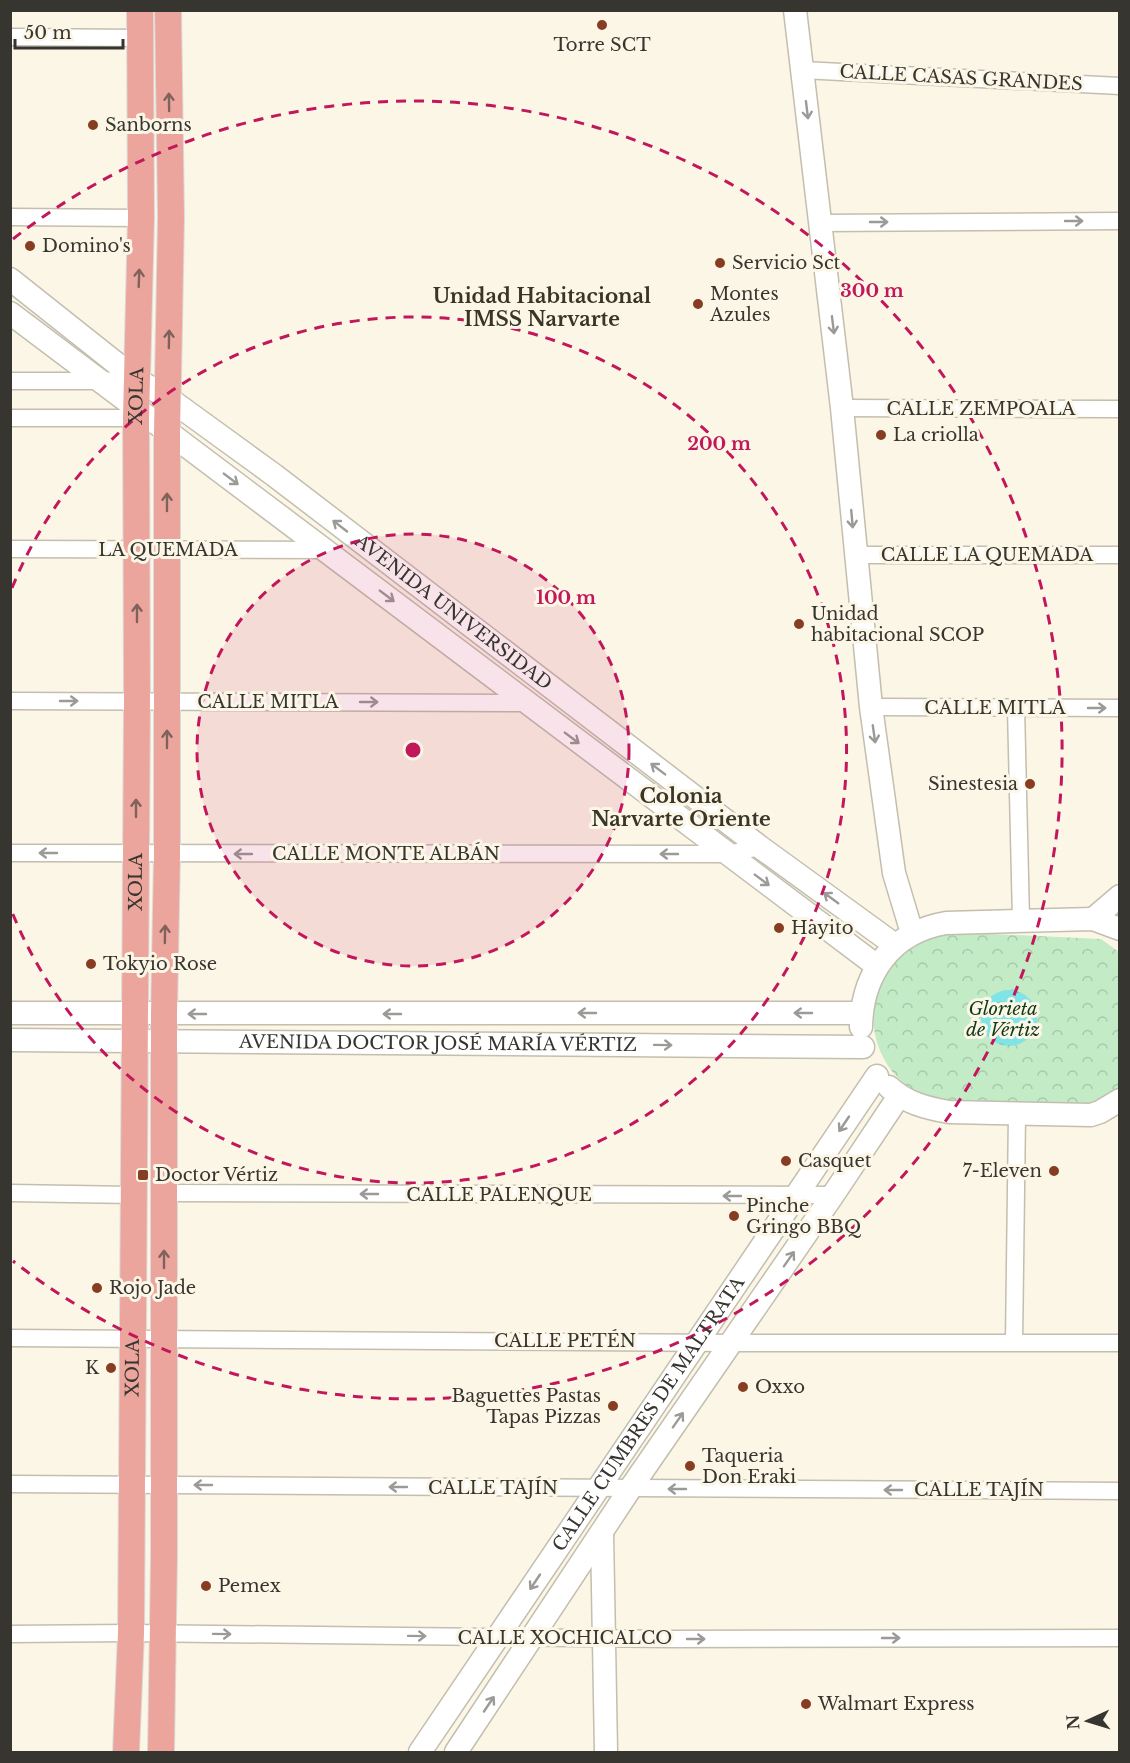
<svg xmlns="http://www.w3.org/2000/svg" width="1130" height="1763" viewBox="0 0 1130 1763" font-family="'Libre Baskerville',serif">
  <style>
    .forest { fill: url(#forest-crowns) }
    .water { fill: url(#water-ripples) }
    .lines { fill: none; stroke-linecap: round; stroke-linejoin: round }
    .street-casing { stroke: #c3beae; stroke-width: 19 }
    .secondary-casing { stroke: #c3beae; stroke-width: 25 }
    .primary-casing { stroke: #dbdbda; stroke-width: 28 }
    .street { stroke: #fff; stroke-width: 16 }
    .secondary { stroke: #fff; stroke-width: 22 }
    .primary { stroke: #eca59c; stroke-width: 26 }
    .oneway { stroke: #7f625b }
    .oneway2 { stroke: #9b9a97 }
    .ring { fill: none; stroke: #c2185b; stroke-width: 3; stroke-dasharray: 10 8 }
    .poi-dot { fill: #863d22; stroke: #fbf6e6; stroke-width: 2 }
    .labels { text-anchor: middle; stroke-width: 6; stroke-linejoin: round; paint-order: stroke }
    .poi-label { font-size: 18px; fill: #37352f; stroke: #fbf6e6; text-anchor: start }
    .street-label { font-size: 18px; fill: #37352f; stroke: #fbf6e6 }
    .park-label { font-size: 18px; font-style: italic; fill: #0f3917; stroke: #fbf6e6 }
    .neighbourhood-label { font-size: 20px; font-weight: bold; fill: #393628; stroke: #fbf6e6 }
    .centre { fill: #c2185b; stroke: #fbf6e6; stroke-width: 3 }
    .ring-label { font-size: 18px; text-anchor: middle; font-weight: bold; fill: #c2185b; stroke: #fbf6e6; stroke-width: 6; stroke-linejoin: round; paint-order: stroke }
  </style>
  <defs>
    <pattern id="forest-crowns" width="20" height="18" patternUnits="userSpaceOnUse" patternTransform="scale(1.5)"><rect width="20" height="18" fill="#c2ebc6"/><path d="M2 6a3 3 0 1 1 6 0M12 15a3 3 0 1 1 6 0" fill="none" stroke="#a7caaa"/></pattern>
    <pattern id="water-ripples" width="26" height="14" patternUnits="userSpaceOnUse" patternTransform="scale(1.5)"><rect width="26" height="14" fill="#7fe4e6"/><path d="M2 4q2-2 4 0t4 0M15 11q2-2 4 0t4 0" fill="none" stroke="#6ec4c6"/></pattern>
  </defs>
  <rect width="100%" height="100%" fill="#fbf6e6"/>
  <!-- forest -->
  <path class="forest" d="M948,932l153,7 18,13v139l-30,16 -148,-7c-16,-5 -32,-10 -44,-23 -31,-33 -33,-88 2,-120 14,-12 32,-18 49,-25z"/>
  <!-- water -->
  <path class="water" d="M981 1018a28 28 0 1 1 56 0a28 28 0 1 1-56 0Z"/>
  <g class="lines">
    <!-- street casing -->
    <g class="street-casing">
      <path id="street" d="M10,37l131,1
        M802,70l318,16
        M10,217l131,1
        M821,223l299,-2
        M10,381h92l34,-2
        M842,408l278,1
        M10,418h126
        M10,549l316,1
        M855,555h265
        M10,701l516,2
        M871,707l249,1
        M1016,708l5,212
        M10,853l718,1 32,-7
        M10,1193l123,2
        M165,1193l668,2
        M10,1338l721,5h389
        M1014,1342l3,-228
        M10,1484l1110,7
        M10,1634l121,-1 541,6 448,-1"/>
    </g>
    <!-- secondary casing -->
    <g class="secondary-casing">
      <g id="secondary">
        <path d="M795,10l47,398 29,299 23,166 18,60"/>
        <path id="s1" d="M10,279l126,100 32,19 106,77 486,372 135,98"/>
        <path d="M10,313l867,653"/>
        <path d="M1093,919l27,-23"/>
        <path d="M10,1013h851"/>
        <path d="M861,1027c1,-54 31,-95 85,-104l147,-4 27,10"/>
        <path id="s2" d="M10,1040l853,7"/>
        <path d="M889,1087c17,16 37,21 60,25l142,3 9,-3 20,-12"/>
        <path d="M602,1533l4,219"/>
        <path id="s3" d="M420,1752l457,-676"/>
        <path d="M456,1752l174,-263 203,-294 66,-99"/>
      </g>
    </g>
    <!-- primary casing -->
    <g class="primary-casing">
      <g id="primary">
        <path id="s4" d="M126,1752l5,-119 6,-932 -1,-283 5,-200 -1,-208"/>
        <path d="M161,1752l3,-195v-543l3,-160v-422l4,-214 -3,-208"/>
      </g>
    </g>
    <!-- street -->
    <use href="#street" class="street"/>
    <!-- secondary -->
    <use href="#secondary" class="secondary"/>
    <!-- primary -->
    <use href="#primary" class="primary"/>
  </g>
  <!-- one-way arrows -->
  <defs><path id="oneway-shaft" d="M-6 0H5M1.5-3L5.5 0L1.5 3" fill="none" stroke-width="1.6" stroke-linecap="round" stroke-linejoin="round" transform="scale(1.5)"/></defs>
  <g class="oneway">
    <use href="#oneway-shaft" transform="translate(169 102) rotate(-91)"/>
    <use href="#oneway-shaft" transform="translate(139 278) rotate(-88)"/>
    <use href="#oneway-shaft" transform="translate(169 339) rotate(-89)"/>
    <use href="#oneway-shaft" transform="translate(167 502) rotate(-90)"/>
    <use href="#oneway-shaft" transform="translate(137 613) rotate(-90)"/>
    <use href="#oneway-shaft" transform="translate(167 739) rotate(-90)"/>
    <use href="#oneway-shaft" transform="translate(136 808) rotate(-90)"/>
    <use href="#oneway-shaft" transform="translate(165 934) rotate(-89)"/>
    <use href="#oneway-shaft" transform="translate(164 1259) rotate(-90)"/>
  </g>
  <g class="oneway2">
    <use href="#oneway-shaft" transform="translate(807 110) rotate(83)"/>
    <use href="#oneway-shaft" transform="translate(1074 221)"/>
    <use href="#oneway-shaft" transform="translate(879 222)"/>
    <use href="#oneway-shaft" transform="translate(833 325) rotate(83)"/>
    <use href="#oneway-shaft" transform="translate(231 479) rotate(37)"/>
    <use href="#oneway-shaft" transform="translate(852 519) rotate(85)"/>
    <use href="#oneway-shaft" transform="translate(340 526) rotate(-142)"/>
    <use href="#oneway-shaft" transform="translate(387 596) rotate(37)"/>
    <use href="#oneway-shaft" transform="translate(69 701)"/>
    <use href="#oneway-shaft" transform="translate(369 702)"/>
    <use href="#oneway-shaft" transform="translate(1097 708)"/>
    <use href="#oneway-shaft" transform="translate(874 734) rotate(82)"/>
    <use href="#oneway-shaft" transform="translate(572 738) rotate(37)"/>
    <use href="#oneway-shaft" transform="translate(658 769) rotate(-143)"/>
    <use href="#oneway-shaft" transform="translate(48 853) rotate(-180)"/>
    <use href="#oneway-shaft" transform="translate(243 854) rotate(180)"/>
    <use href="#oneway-shaft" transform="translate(669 854) rotate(180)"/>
    <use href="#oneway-shaft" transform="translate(762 880) rotate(37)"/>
    <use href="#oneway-shaft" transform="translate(831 898) rotate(-144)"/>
    <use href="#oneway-shaft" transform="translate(587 1013) rotate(180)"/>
    <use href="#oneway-shaft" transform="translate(803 1013) rotate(180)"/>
    <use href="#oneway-shaft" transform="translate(197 1014) rotate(180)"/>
    <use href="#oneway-shaft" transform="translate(392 1014) rotate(180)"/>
    <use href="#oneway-shaft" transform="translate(663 1045) rotate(1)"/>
    <use href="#oneway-shaft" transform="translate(844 1124) rotate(124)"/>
    <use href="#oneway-shaft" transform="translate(369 1194) rotate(-180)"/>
    <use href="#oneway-shaft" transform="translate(732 1196) rotate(-180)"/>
    <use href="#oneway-shaft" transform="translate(789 1259) rotate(-55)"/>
    <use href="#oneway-shaft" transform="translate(678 1420) rotate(-55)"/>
    <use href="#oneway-shaft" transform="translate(203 1485) rotate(-180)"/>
    <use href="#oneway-shaft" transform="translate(398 1487) rotate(-180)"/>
    <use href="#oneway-shaft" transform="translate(677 1489) rotate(-180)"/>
    <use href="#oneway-shaft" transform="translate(893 1490) rotate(-180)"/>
    <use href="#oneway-shaft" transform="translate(535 1582) rotate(124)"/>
    <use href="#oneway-shaft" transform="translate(222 1634) rotate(1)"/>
    <use href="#oneway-shaft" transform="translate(417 1636) rotate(1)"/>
    <use href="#oneway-shaft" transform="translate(891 1638)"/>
    <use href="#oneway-shaft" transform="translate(696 1639)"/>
    <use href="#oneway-shaft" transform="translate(489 1704) rotate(-56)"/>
  </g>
  <!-- distance rings -->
  <circle cx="413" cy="750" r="216" fill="#c2185b" fill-opacity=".12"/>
  <g class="ring">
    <circle cx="413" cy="750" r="216"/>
    <path d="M12 588A433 433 0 1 1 12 912"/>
    <path d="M13 239A649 649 0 1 1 13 1261"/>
  </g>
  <!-- markers -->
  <g class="poi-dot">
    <circle cx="602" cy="25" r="6"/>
    <circle cx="93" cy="125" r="6"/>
    <circle cx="30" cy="246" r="6"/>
    <circle cx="720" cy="263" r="6"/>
    <circle cx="698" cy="304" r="6"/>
    <circle cx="881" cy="435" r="6"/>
    <circle cx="799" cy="624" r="6"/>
    <circle cx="1030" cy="784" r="6"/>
    <circle cx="779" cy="928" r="6"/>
    <circle cx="91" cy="964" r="6"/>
    <circle cx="786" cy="1161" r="6"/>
    <circle cx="1054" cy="1171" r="6"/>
    <rect x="137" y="1169" width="12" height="12" rx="3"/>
    <circle cx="734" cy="1216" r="6"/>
    <circle cx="97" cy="1288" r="6"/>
    <circle cx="111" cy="1368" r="6"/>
    <circle cx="743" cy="1387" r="6"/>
    <circle cx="613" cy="1406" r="6"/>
    <circle cx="690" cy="1466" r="6"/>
    <circle cx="206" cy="1586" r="6"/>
    <circle cx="806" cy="1704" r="6"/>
  </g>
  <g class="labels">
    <!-- poi labels -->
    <g class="poi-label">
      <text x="602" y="51" text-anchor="middle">Torre SCT</text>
      <text x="105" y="131">Sanborns</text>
      <text x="42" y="252">Domino's</text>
      <text x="732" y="269">Servicio Sct</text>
      <text x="710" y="300">Montes<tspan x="710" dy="21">Azules</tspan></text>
      <text x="893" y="441">La criolla</text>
      <text x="811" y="620">Unidad<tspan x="811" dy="21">habitacional SCOP</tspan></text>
      <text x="1018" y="790" text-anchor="end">Sinestesia</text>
      <text x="791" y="934">Hayito</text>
      <text x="103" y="970">Tokyio Rose</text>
      <text x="798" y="1167">Casquet</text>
      <text x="1042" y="1177" text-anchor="end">7-Eleven</text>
      <text x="155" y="1181">Doctor Vértiz</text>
      <text x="746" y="1212">Pinche<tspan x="746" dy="21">Gringo BBQ</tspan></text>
      <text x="109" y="1294">Rojo Jade</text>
      <text x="99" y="1374" text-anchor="end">K</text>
      <text x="755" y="1393">Oxxo</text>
      <text x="601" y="1402" text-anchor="end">Baguettes Pastas<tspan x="601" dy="21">Tapas Pizzas</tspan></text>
      <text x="702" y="1462">Taqueria<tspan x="702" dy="21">Don Eraki</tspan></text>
      <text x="218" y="1592">Pemex</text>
      <text x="818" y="1710">Walmart Express</text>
    </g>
    <!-- street labels -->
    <g class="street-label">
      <text transform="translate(961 78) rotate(3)" y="6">CALLE CASAS GRANDES</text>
      <text dy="6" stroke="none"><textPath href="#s4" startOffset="1356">XOLA</textPath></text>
      <text x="981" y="415">CALLE ZEMPOALA</text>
      <text x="168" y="556">LA QUEMADA</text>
      <text x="987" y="561">CALLE LA QUEMADA</text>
      <text dy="6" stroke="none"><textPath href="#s1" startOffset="555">AVENIDA UNIVERSIDAD</textPath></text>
      <text x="268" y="708">CALLE MITLA</text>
      <text x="995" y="714">CALLE MITLA</text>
      <text x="386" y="860">CALLE MONTE ALBÁN</text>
      <text dy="6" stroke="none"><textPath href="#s4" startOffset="870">XOLA</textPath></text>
      <text dy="6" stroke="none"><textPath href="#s2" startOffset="428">AVENIDA DOCTOR JOSÉ MARÍA VÉRTIZ</textPath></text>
      <text x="499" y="1201">CALLE PALENQUE</text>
      <text x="565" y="1347">CALLE PETÉN</text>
      <text dy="6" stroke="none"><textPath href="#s4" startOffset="384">XOLA</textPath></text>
      <text dy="6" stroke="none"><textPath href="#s3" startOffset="408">CALLE CUMBRES DE MALTRATA</textPath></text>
      <text x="493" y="1494">CALLE TAJÍN</text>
      <text x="979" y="1496">CALLE TAJÍN</text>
      <text x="565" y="1644">CALLE XOCHICALCO</text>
    </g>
    <!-- park labels -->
    <g class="park-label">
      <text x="1003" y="1015">Glorieta<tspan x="1003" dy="21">de Vértiz</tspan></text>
    </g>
    <!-- neighbourhood labels -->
    <g class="neighbourhood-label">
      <text x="542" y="303">Unidad Habitacional<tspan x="542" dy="23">IMSS Narvarte</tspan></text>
      <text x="681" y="803">Colonia<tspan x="681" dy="23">Narvarte Oriente</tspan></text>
    </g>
  </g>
  <circle cx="413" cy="750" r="9" class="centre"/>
  <g class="ring-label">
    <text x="872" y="297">300 m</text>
    <text x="719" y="450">200 m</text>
    <text x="566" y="604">100 m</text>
  </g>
  <!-- border -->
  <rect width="1130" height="1763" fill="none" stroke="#37352f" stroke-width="24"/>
  <!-- north arrow -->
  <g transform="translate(1088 1721) rotate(266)" stroke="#fbf6e6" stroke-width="4.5" paint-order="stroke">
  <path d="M0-4.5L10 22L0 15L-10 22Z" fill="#37352f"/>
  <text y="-9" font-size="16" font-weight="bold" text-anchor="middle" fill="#37352f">N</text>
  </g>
  <!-- scale -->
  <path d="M15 39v9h108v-9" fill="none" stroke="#37352f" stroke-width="3"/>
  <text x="24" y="39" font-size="18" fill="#37352f" stroke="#fbf6e6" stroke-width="4.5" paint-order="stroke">50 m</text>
</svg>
